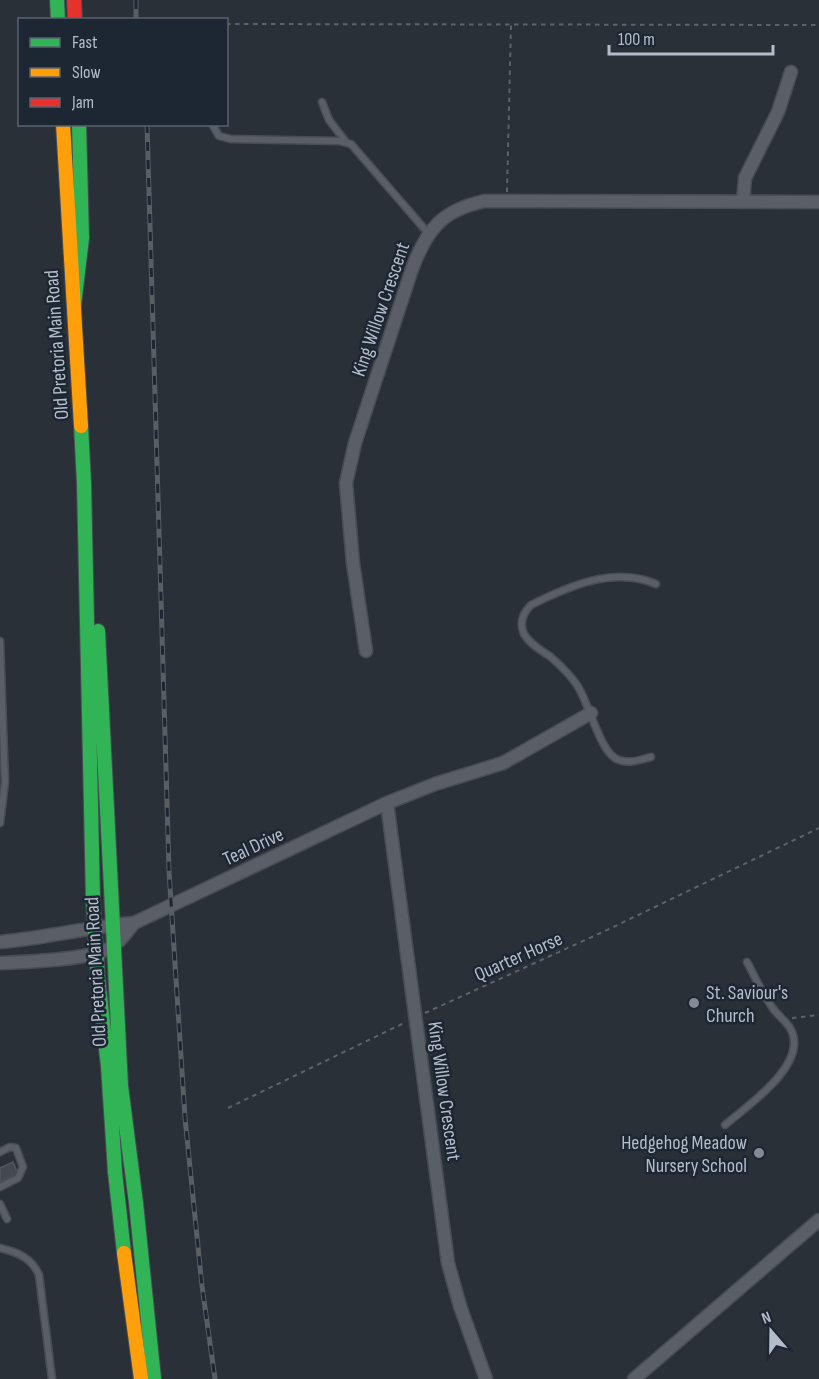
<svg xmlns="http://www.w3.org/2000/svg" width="819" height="1379" viewBox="0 0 819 1379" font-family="'Sofia Sans Condensed',sans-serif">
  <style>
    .building { fill: #444950; stroke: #52575f; stroke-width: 1.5 }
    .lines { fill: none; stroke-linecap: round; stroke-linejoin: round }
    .lane-casing { stroke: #484c53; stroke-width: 9 }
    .street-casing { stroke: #484c53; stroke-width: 15 }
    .fast-casing { stroke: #484c53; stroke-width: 16 }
    .slow-casing { stroke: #484c53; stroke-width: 16 }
    .jam-casing { stroke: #484c53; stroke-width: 16 }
    .path { stroke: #5d636a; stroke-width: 2; stroke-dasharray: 4.5 4.5; stroke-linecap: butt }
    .lane { stroke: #5a5e66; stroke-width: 6 }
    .street { stroke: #5a5e66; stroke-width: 12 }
    .fast { stroke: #30b455; stroke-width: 14 }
    .slow { stroke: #ff9f0a; stroke-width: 14 }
    .jam { stroke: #e5322d; stroke-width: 14 }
    .rail-casing { stroke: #595d64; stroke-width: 5 }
    .rail { stroke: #1d2633; stroke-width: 3; stroke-dasharray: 9; stroke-linecap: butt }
    .poi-dot { fill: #848b96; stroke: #1d2633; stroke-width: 2 }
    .labels { text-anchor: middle; stroke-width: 5; stroke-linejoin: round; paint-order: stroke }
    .street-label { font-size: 20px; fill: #b4bcc9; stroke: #1d2633 }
    .poi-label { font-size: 20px; fill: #b4bcc9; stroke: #1d2633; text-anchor: start }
  </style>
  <rect width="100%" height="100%" fill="#2a3038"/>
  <!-- building -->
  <path class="building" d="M13,1162l5,12 -18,8v-14z"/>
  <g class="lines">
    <!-- lane casing -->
    <g class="lane-casing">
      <path id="lane" d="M322,102l7,18 17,22
        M212,124l7,12 12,3 108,2 12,3 77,89
        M0,641l5,141 -5,41
        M651,757c-11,3 -26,8 -36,1 -16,-10 -26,-55 -38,-73 -7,-10 -16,-19 -25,-27 -9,-7 -22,-13 -28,-24 -5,-11 -1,-21 7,-29 38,-19 83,-39 125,-21
        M725,1125c22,-19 86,-62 65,-97 -4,-7 -13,-13 -18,-21 -10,-14 -17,-30 -25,-45
        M0,1152l10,-5 6,1 7,19 -5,11 -18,9
        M0,1204l7,15
        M0,1248c17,4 32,10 39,27l13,104"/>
    </g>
    <!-- street casing -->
    <g class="street-casing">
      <path id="street" d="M743,202l2,-24 33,-66 13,-40
        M366,651l-13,-88 -7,-80 9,-40 57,-174c15,-40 30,-59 73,-68l334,1
        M387,803l61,460 12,43 26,73
        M0,942c45,-4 89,-15 134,-19l253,-120 48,-19 68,-21 88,-50
        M0,963c26,-1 91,-3 112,-16 8,-5 16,-17 22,-24
        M634,1379l185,-159"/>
    </g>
    <!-- fast casing -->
    <g class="fast-casing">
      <path id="fast" d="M57,0l1,20
        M74,305l8,-67 -3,-114
        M81,426l3,57 9,417 5,79 10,87 7,106 9,81
        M98,631l23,455 15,117 18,176"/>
    </g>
    <!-- slow casing -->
    <g class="slow-casing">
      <path id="slow" d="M63,124l18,302
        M124,1253l17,126"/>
    </g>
    <!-- jam casing -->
    <g class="jam-casing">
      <path id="jam" d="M74,0l1,20"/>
    </g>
    <!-- path -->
    <path class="path" d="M226,24l593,1
      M507,192l4,-168
      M425,1013l180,-82 214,-103
      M792,1018l27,-3
      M228,1108l176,-85"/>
    <!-- lane -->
    <use href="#lane" class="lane"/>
    <!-- street -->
    <use href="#street" class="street"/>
    <!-- fast -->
    <use href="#fast" class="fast"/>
    <!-- slow -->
    <use href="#slow" class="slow"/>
    <!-- jam -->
    <use href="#jam" class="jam"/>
    <!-- rail casing -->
    <g class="rail-casing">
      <path id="rail" d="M136,0v20
        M147,124l22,747 16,247 17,168 13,93"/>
    </g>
    <!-- rail -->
    <use href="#rail" class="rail"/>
  </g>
  <!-- markers -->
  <g class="poi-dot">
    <circle cx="694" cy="1003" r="6"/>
    <circle cx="759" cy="1153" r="6"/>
  </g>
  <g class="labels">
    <!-- street labels -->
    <g class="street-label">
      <text transform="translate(380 309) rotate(-71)" y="7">King Willow Crescent</text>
      <text transform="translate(56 345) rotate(-94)" y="7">Old Pretoria Main Road</text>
      <text transform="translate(253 846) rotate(-25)" y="7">Teal Drive</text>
      <text transform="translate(518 956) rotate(-24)" y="7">Quarter Horse</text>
      <text transform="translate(95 972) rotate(-93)" y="7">Old Pretoria Main Road</text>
      <text transform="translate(445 1091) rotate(82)" y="7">King Willow Crescent</text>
    </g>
    <!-- poi labels -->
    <g class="poi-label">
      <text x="706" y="999">St. Saviour's<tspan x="706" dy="23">Church</tspan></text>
      <text x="747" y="1149" text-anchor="end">Hedgehog Meadow<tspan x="747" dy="23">Nursery School</tspan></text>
    </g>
  </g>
  <!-- legend -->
  <rect x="18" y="18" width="210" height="108" fill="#1d2633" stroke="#59626f" stroke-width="1.5"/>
  <rect x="30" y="38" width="30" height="9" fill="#30b455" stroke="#59626f" stroke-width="1.5"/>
  <text x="72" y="48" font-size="18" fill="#b4bcc9">Fast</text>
  <rect x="30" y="68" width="30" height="9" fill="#ff9f0a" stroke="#59626f" stroke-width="1.5"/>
  <text x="72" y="78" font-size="18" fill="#b4bcc9">Slow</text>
  <rect x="30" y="98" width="30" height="9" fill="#e5322d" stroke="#59626f" stroke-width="1.5"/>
  <text x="72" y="108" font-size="18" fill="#b4bcc9">Jam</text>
  <!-- north arrow -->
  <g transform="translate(771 1331) rotate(340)" stroke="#1d2633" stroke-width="4.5" paint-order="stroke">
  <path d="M0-4.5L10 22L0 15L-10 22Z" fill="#b4bcc9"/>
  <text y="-9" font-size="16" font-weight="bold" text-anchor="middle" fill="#b4bcc9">N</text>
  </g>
  <!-- scale -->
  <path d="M609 45v9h164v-9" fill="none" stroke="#b4bcc9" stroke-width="3"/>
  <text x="618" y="45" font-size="18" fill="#b4bcc9" stroke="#1d2633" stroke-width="4.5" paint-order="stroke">100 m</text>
</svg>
